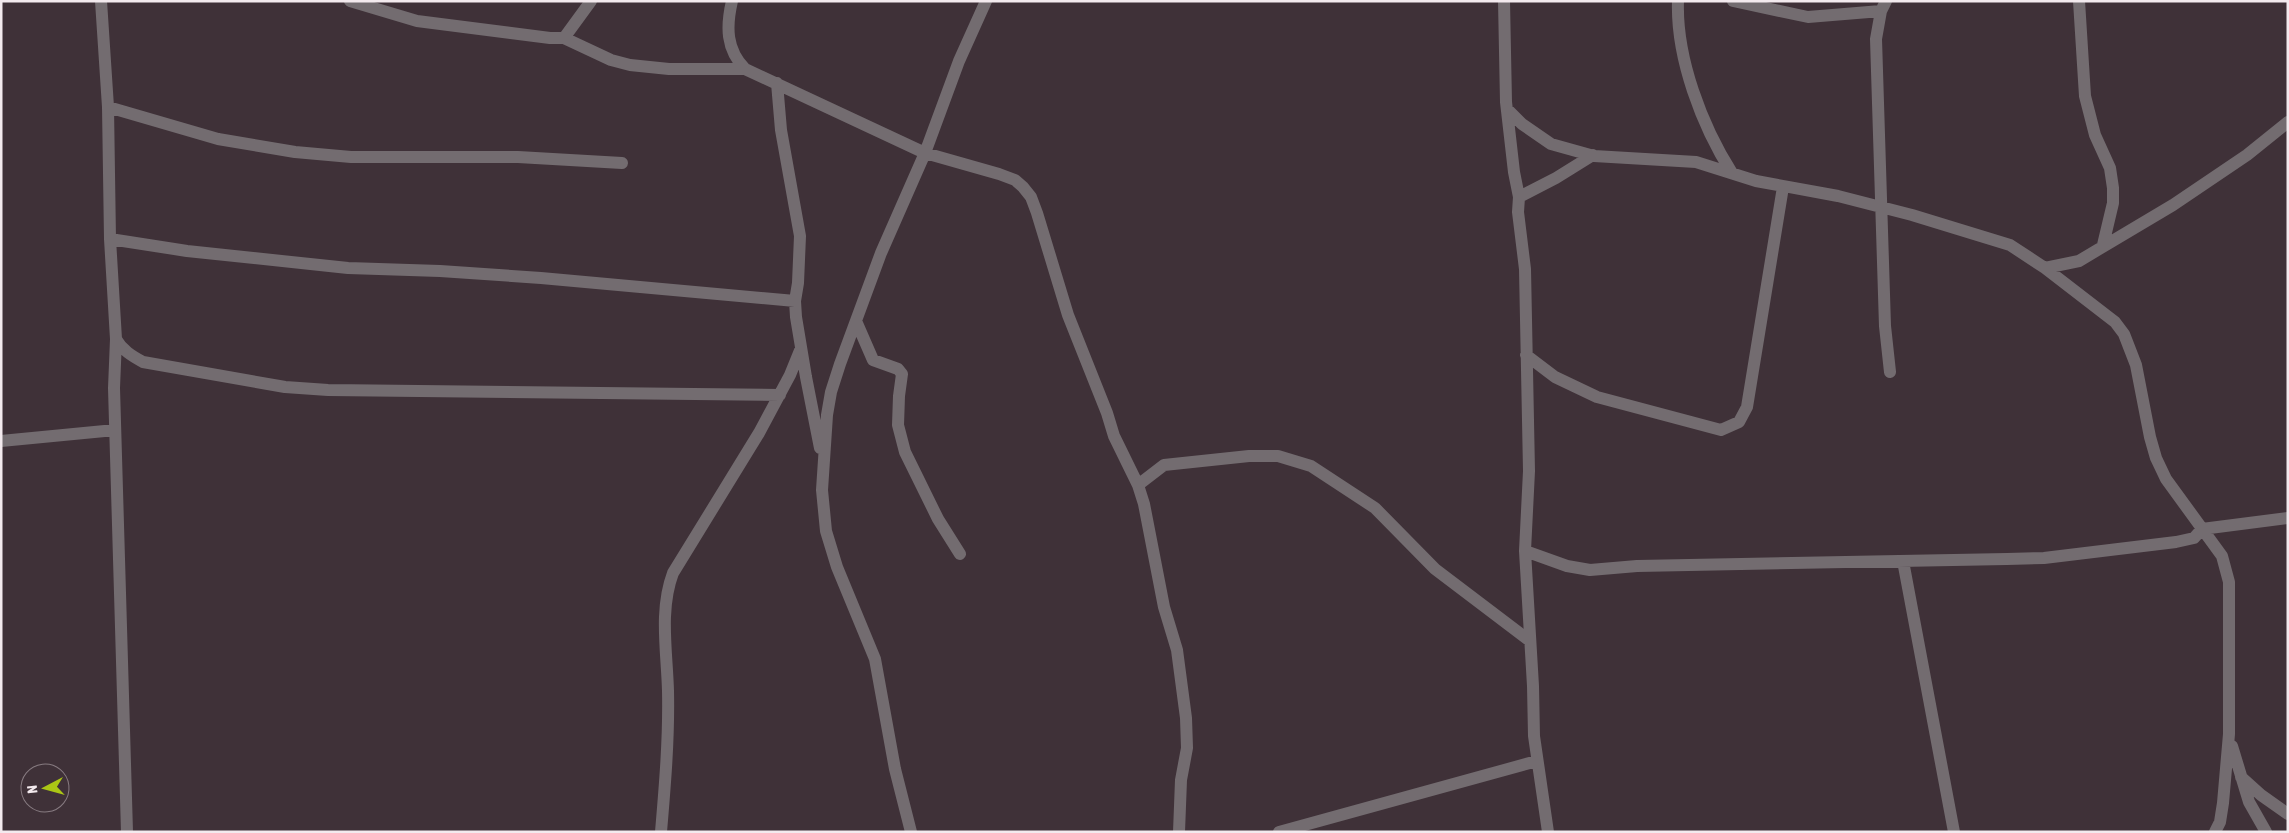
<svg xmlns="http://www.w3.org/2000/svg" width="2289" height="833" viewBox="0 0 2289 833" font-family="'Asap Condensed',sans-serif">
  <style>
    .lines { fill: none; stroke-linecap: round; stroke-linejoin: round }
    .street { stroke: #736c70; stroke-width: 12 }
  </style>
  <rect width="100%" height="100%" fill="#3f3138"/>
  <g class="lines">
    <!-- street -->
    <path class="street" d="M101,1l7,106 2,132 6,100 -2,49 13,444
      M350,1l67,20 133,17h14l27,-37
      M732,1c-6,26 -6,48 13,68
      M1504,1l2,101 8,70 5,25 -1,15 7,57 4,202 -4,80 8,135 1,50 14,96
      M1678,1c-2,57 24,125 54,172
      M1733,1l75,16 73,-6
      M1886,1l-5,10 -5,28 9,287 5,46
      M2079,1l6,95 10,39 15,33 3,20v15l-10,42
      M564,38l47,22 19,5 39,4h76l180,84 74,21 16,6 8,7 8,10 6,16 31,102 39,98 7,23 24,49 6,19 20,103 13,43 9,68 1,30 -6,32 -2,52
      M777,83l4,47 19,106 -2,47 -3,18 1,16 10,60 14,71
      M108,107l110,32 77,13 56,5h167l104,6
      M1508,110l14,14 29,20 43,12 102,6 60,19 82,15 74,19 98,30 35,23 70,54 9,12 12,31 14,72 6,21 10,21 56,77 7,26v152l-6,69 -3,19 -5,10
      M1519,197l37,-19 37,-23
      M110,239l77,12 161,17 92,3 101,7 254,23
      M2045,268l34,-7 94,-56 74,-50 41,-33
      M856,321l17,39 25,9 4,5 -3,22 -1,29 7,27 33,67 22,35
      M116,339c6,11 16,17 27,23l142,25 43,3 452,5
      M1526,355l29,22 42,20 124,33 18,-8 8,-15 36,-220
      M1,441l114,-11
      M1138,485l26,-20 85,-9h29l33,10 64,42 60,61 95,72
      M1525,551l42,15 23,4 47,-4 370,-7 37,-1 132,-16 18,-4 8,-9 86,-11
      M1903,561l51,271
      M2232,746l17,56 17,30
      M2241,777l20,18 27,19
      M661,832c4,-47 8,-94 7,-141 -1,-39 -9,-81 5,-118l86,-140 31,-58 11,-27
      M911,832l-16,-63 -20,-110 -38,-92 -11,-36 -4,-41 5,-75 4,-23 9,-28 41,-111 44,-100 34,-92 27,-60
      M1279,832l258,-71"/>
  </g>
  <!-- border -->
  <rect width="2289" height="833" fill="none" stroke="#f3eaee" stroke-width="5"/>
  <!-- north arrow -->
  <g transform="translate(45 788) rotate(264)"><circle r="24" fill="#3f3138" stroke="#877b81"/>
  <path d="M0-4L9 19L0 12L-9 19Z" fill="#abc615"/>
  <text y="-8" font-size="14" font-weight="bold" text-anchor="middle" fill="#f3eaee">N</text>
  </g>
</svg>
